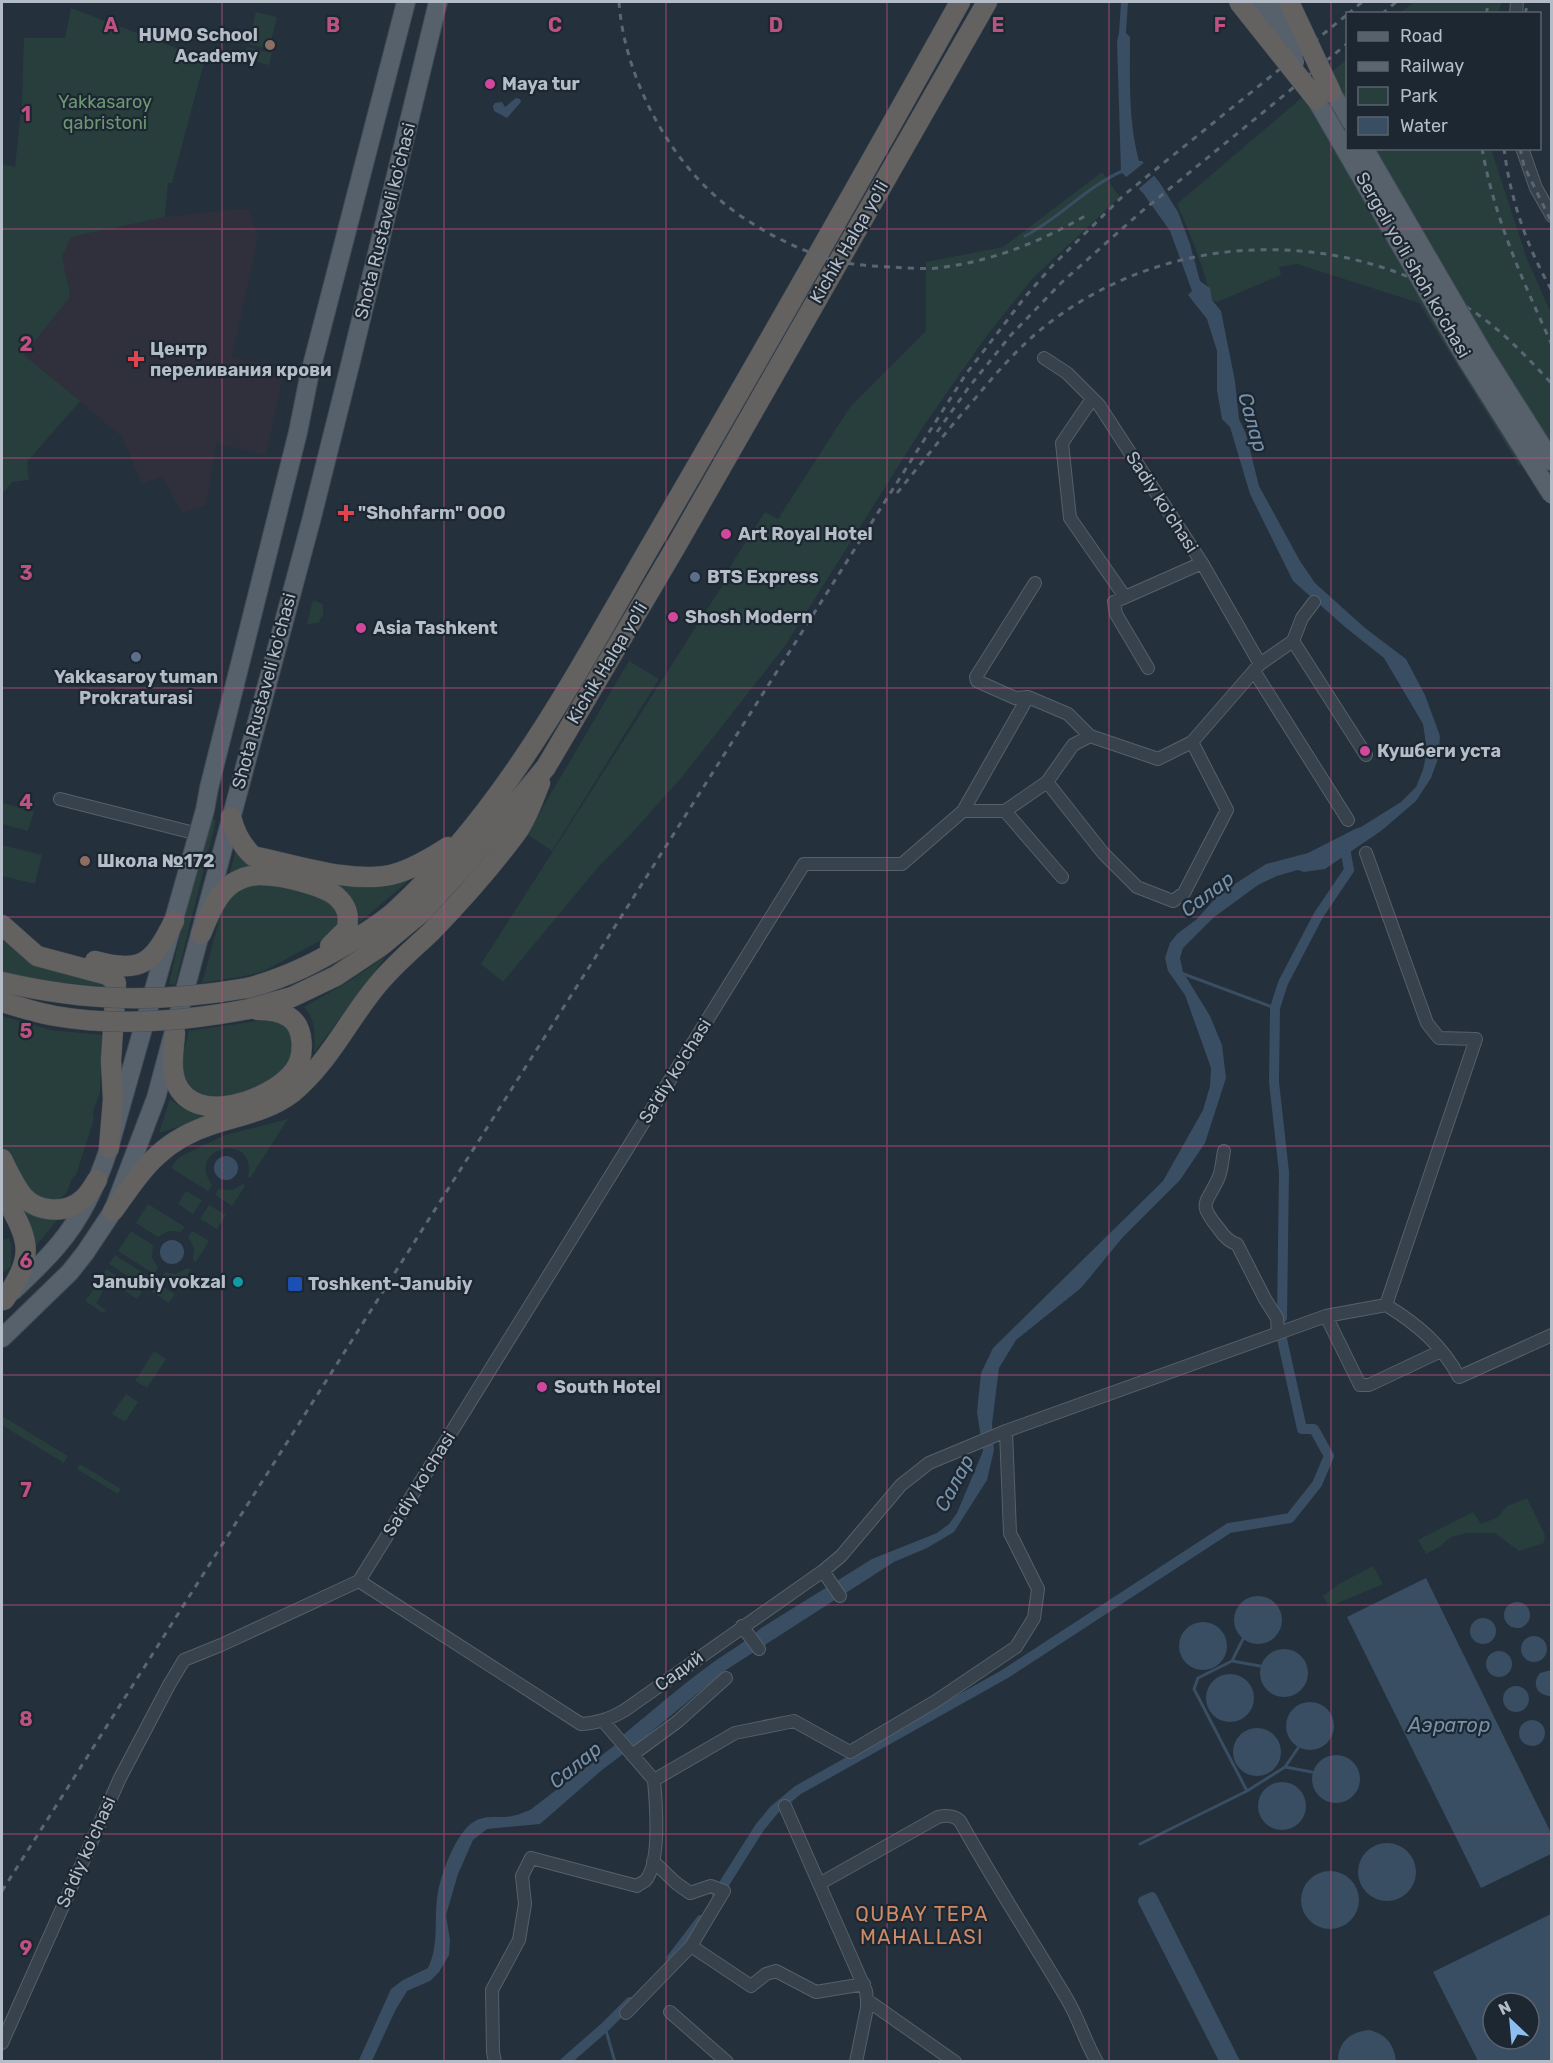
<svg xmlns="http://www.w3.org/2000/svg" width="1553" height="2063" viewBox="0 0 1553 2063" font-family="Rubik,sans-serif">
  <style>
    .medical { fill: #30303d }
    .green { fill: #273e3d }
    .water { fill: #394e62; fill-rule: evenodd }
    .pier { fill: #24303b }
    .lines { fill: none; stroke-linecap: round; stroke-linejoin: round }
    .stream { stroke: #394e62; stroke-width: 3 }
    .canal { stroke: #394e62; stroke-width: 10 }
    .minor-casing { stroke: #56606a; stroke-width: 14 }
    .primary-casing { stroke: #414b55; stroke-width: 20 }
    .trunk-casing { stroke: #434d57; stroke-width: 21 }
    .minor { stroke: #38424c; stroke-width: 12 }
    .primary { stroke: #56616c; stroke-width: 18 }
    .trunk { stroke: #646261; stroke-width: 20 }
    .rail { stroke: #5a6773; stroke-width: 3; stroke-dasharray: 6 6; stroke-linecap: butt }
    .primary-bridge-casing { stroke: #414b55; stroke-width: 20; stroke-linecap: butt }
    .trunk-bridge-casing { stroke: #434d57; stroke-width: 21; stroke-linecap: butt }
    .primary-bridge { stroke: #56616c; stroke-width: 18 }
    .trunk-bridge { stroke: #646261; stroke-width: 20 }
    .grid { fill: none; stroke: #bd5281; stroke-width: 1.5; stroke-opacity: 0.55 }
    .education-dot { fill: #8d6e63; stroke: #1d2731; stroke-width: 2 }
    .hotel-dot { fill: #d1479c; stroke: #1d2731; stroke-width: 2 }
    .health-dot { fill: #e0444e; stroke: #1d2731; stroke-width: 2 }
    .service-dot { fill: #5c6f8a; stroke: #1d2731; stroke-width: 2 }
    .culture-dot { fill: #0f9aa8; stroke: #1d2731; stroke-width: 2 }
    .transit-dot { fill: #1a4fb4; stroke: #1d2731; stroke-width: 2 }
    .labels { text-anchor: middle; stroke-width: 4.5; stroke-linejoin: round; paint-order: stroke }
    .poi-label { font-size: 18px; font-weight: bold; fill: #b4bdc7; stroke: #1d2731; text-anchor: start }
    .park-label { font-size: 18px; fill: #6c9772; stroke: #1d2731 }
    .street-label { font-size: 18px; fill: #b4bdc7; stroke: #1d2731 }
    .water-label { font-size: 20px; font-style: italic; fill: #7691a9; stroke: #1d2731 }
    .neighbourhood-label { font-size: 20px; letter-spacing: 1.5px; fill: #cf8a67; stroke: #1d2731 }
    .grid-label { font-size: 20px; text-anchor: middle; font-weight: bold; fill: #bd5281; stroke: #1d2731; stroke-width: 4.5; stroke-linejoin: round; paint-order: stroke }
  </style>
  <rect width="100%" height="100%" fill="#24303b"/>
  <!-- medical -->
  <path class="medical" d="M249,208l9,30 -26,119 53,11 -19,87 -50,-12 -10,63 -24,7 -20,-37 -20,8 -21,-48 -97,-81 44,-57 1,-9 -7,-32 9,-20 94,-20z"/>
  <!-- green -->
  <path class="green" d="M1414,2h88l-4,11h-98z
    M71,8l134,51 -33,124h-4l-3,34 -94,20 -9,20 7,32v9l-45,57 56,46 -53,61 2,18 -17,2 -10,12v-330l13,3 7,-66 2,-63h41z
    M256,12l21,5 -8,32 -21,-5z
    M247,47l25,6 -3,12 -25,-6z
    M1347,59l1,89 143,1 36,110 24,54v134l-32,19 -100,-163 -122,-39 -18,3 2,8 -64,27 -5,-2c-9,-33 -21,-65 -35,-96z
    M1102,172l18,25 -88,82 -47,59 -62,89 -138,219 -103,131 -52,58 -31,31 -96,116 -22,-18 241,-378 -1,-5 44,-69 13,7 72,-112 76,-76v-69l77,-15z
    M313,600l10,4v11l-5,8 -11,1z
    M629,661l30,18 -107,172 -25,-17z
    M2,803l32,8 -6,20 -26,-7z
    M212,819l4,1 -41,165 -6,-1 18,-79z
    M2,845l40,10 -7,29 -33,-8z
    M236,848l6,6 172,22 -54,46 -4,-17 -11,-13 -116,-15z
    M263,881l55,14 19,14 3,14 -9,12 -67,36 -19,5 -43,7 21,-77 13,-15z
    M2,935l91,43 14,9 -50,-5 -55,-9z
    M386,956l-72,97c1,-16 2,-34 -10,-46l44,-25z
    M2,1016l49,14 51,5 -2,57 -7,20 1,7 -18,56 -3,2 -7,17 -9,6 -10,1 -19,-11 -26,-45z
    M265,1020c24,2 24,8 30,29l-8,19 -31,21 -13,5 -33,5 -15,-6 -12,-15 -3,-13 9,-34z
    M170,1099c16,14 30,14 50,15l-61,19z
    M288,1119l-38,59 -2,-1c10,-46 -64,-31 -36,8l-4,6 -37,-23 8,-11 46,-22z
    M243,1184l2,2 -13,20 -17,-11 4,-6 14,1z
    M186,1191l16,9 -9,14 -15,-10z
    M12,1197l48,20 -27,32z
    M148,1204l37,23 -4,5 -12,-1 -11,6 -22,-14z
    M209,1205l17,10 -9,14 -17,-10z
    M131,1231l22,14 -1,12 6,11 -4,6 -36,-23z
    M192,1231l17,10 -13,21 -3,-2 1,-12 -6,-11z
    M9,1238l2,7v21l-7,6 -2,-4v-28z
    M115,1255l36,23 -6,9 -36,-23z
    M188,1268l3,2 -13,19 -17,-11 4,-6 10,2z
    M106,1269l36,23 -5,7 -35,-23z
    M158,1283l17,11 -6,9 -17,-11z
    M96,1286l7,5 -7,12 10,7 -3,3 -18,-12z
    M154,1351l12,8 -19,29 -12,-7z
    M126,1394l12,8 -13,20 -13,-8z
    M2,1416l66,40 -4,7 -62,-38z
    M80,1464l41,25 -3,5 -41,-25z
    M1527,1498l18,37 -1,8 -25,8 -24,-18h-28l-16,4 -12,10 -13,7 -8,-14 55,-28 8,12 17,-7 9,-11z
    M1373,1566l10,18 -54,23 -6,-11 16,-12z"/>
  <!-- water -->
  <path class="water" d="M1121,2h7l-2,31 4,4c0,41 -2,83 9,124h3l18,22 18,29 12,32 10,37 10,7 2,12 9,11 14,70 4,38 7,15 13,52 41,75 15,22 50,45 41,31 19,36 15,41 -2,23 -7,19 -15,23 -35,30 -56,38 -21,3 -6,-2 -21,6 -19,9 -45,33 -30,30 -3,10 3,14 27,44 12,29 4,33 -21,65 -25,37 -57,57 -42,51 -65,52 -17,28 -7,56 2,26 -7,30 -33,52 -27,16 -33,14 -168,108 -87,72 -37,28 -62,54 -53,5 -14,11 -15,34 -12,41 4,25 -1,15 -10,17 -9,9 -23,10 -12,20 -23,50 -14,1 33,-73 12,-9 25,-12c11,-23 6,-45 9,-69 2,-21 19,-68 38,-78 13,-7 24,-2 37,-5 6,-1 12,-4 18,-6l93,-71v-4c30,-25 60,-51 92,-74 16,-11 32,-20 46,-33l111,-69 65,-26 12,-9 8,-11 26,-62 -6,-39 4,-39 12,-25 170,-167 40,-71 7,-24 1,-18 -26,-73 -17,-24 -3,-13 5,-15 7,-9 20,-15 22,-25 47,-30 42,-11 47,-24 6,-2 40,-25 15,-15 7,-17 4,-19 -4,-27 -39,-66 -39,-31 -52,-46 -43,-87 -20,-67 -8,-8 -5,-29v-39l-10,-32 -19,-24 4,-4 -22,-60 -27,-38 -22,-21 -4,-131 2,-8z
    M516,98l4,1 1,3 -14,16 -13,-7 -1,-5 2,-3 7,-1 3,5z
    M214 1168a12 12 0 1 1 24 0a12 12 0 1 1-24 0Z
    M160 1252a12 12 0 1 1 24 0a12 12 0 1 1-24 0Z
    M1426,1578l125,255v21l-70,34 -134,-271z
    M1234 1620a24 24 0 1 1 48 0a24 24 0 1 1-48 0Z
    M1504 1615a13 13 0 1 1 26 0a13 13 0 1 1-26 0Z
    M1470 1631a13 13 0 1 1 26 0a13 13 0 1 1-26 0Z
    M1179 1646a24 24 0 1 1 48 0a24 24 0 1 1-48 0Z
    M1521 1649a13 13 0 1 1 26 0a13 13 0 1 1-26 0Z
    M1260 1673a24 24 0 1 1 48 0a24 24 0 1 1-48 0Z
    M1486 1664a13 13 0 1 1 26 0a13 13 0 1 1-26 0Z
    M1551,1670v26c-14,0 -20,-12 -11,-23z
    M1206 1698a24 24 0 1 1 48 0a24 24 0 1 1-48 0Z
    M1503 1699a13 13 0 1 1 26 0a13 13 0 1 1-26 0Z
    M1286 1726a24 24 0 1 1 48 0a24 24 0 1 1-48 0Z
    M1519 1733a13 13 0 1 1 26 0a13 13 0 1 1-26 0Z
    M1233 1752a24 24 0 1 1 48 0a24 24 0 1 1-48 0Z
    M1312 1779a24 24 0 1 1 48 0a24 24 0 1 1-48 0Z
    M1258 1806a24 24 0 1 1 48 0a24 24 0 1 1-48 0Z
    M1358 1872a29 29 0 1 1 58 0a29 29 0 1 1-58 0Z
    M1301 1900a29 29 0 1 1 58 0a29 29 0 1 1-58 0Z
    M1551,1914v147h-73l-45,-89zM1493,2003h36v36h-36z
    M1369,2030c17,4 25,14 27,31h-58c0,-19 12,-29 31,-31z"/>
  <!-- pier -->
  <path class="pier" d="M1146,161l10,13 -20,17 -12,-12z"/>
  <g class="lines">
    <!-- stream -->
    <path class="stream" d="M1025,236c35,-18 63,-51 100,-66
      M1181,973l94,35
      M1243,1639l-11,22 -34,17 -4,11 53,102
      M1232,1661l28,5
      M1285,1767l27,5
      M1140,1844l107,-53 38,-24 13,-19
      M605,2027l10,35"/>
    <!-- canal -->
    <path class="canal" d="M1282,1318l2,-146 -10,-90 1,-74 8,-25 35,-67 31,-46 -4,-22
      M717,1895l43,-68 14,-17 24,-20 207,-116 224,-146 61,-10 27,-34 12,-28 -15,-27h-12l-20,-90
      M672,1958l29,-38
      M565,2062l40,-35 25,-25
      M1225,2062l-82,-161 9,-4 83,165"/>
    <!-- minor casing -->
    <g class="minor-casing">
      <path id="minor" d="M1516,14l1,-12
        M1522,148l14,40 16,28
        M1044,358l23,15 32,32 103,158 58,101
        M1092,399l-30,44 8,75 55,79
        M1035,583l-59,94 1,4 38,17 13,-1 40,17 22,22
        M1293,641l73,114
        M1148,668l-32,-54 -2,-12 88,-39
        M1254,671l94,149
        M1047,782l56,71 34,34 36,14 11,-8 43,-83 -35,-68
        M60,799l138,35
        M963,811l65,-114
        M1005,811l57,66
        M1366,853l61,170 12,15 37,1 -90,266
        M1224,1151c-2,9 -2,20 -6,28 -12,26 -21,23 1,50 4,6 10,13 18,15l28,55 12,19 1,15
        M1326,1316l34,69h9l72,-34
        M823,1571l17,25
        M359,1581l222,143c17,-1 29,-5 44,-14l198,-139 18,-15 60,-71 28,-22 77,-32 320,-115 60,-11c31,19 56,40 73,72l93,-42
        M742,1626l17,23
        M603,1721l51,59
        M632,1755l45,-33 49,-44
        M785,1806l81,185 1,9 88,62
        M819,1884l119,-67c9,-2 16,-2 22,4 34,61 72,119 107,178 12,20 18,43 30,63
        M691,1946l60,40 15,-12 10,-3 40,21 48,-8
        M670,2012l57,50
        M626,2013l65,-67 33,-55 -13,-5 -21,7 -14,-10 -23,-22
        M2,2043l118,-265 49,-93 15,-25 37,-15 138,-64 445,-717h98l61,-53h42l42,-29 26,-37 17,-9 68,23 34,-17 68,-78 33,-23 9,-23 12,-16
        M495,2062l-2,-10 -1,-62 27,-50 6,-36 -3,-28 9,-18 106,28c2,-2 5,-3 8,-5 16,-17 11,-79 9,-101l81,-47 59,-12 56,31 86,-51 80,-54 18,-29 4,-29 -28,-56 -4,-102
        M856,2062l11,-54v-8"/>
    </g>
    <!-- primary casing -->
    <g class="primary-casing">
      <path id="primary" d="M1331,92l17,28
        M13,1291c16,-15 32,-30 46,-47 23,-27 39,-62 50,-96l96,-338 4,-22 89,-356 11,-55 97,-375
        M2,1338l68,-66 15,-19 28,-42 43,-113 155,-577 39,-156 88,-363"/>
    </g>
    <!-- trunk casing -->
    <g class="trunk-casing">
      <path id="trunk" d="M231,817c4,16 10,28 22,39 40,8 101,29 141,18 19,-5 37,-16 54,-27
        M2,925l35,31 71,19 8,8 -5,78 2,38 -4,49
        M201,934c7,-17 16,-41 32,-51 8,-5 18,-8 27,-8 19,0 67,10 79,24 9,9 10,18 8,30l-17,17
        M95,961c47,13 58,2 79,-40
        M247,988c40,-10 72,-27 107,-48 14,-9 29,-18 41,-29 115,-105 185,-245 263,-378 102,-176 203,-353 302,-531
        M249,1009l43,-12 44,-21 45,-30 42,-35 41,-45 82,-99 129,-219 312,-546
        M175,1033c-1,15 -5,34 1,50 19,45 96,17 118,-12 11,-14 11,-44 -5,-54 -10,-6 -21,-7 -31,-7
        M2,1159c6,12 12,26 21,37 15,17 44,18 60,3 6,-5 10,-12 14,-19
        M2,1192c27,48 35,61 2,108
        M113,1211c30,-42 47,-70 100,-87 28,-9 55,-13 79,-31 37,-30 57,-75 87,-110 16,-19 34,-34 52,-51 29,-30 61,-66 86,-100 10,-14 16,-32 23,-49"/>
    </g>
    <!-- minor -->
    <use href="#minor" class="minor"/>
    <!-- primary -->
    <use href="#primary" class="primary"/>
    <!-- trunk -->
    <use href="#trunk" class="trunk"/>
    <!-- rail -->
    <path class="rail" d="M619,2c5,71 46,152 101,198 28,24 64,43 99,56 23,8 47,10 72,11 17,1 37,3 54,0 50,-7 97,-26 140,-51
      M1348,14l14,-12
      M1382,14l14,-12
      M1486,14l3,-12
      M1525,14l3,-12
      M1482,148c12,70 41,133 70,197
      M1504,148c6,51 23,99 48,143
      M1520,148l4,18 28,57
      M937,432l32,-45 42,-52 50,-52 80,-71 207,-169
      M897,493c27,-33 53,-66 81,-98 20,-24 41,-48 66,-68 120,-96 295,-103 424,-19 32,20 58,48 84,76
      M2,1891l964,-1517 59,-77 27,-31 72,-71 224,-181"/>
    <!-- primary-bridge casing -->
    <g class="primary-bridge-casing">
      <path id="primary-bridge" d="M1259,2l36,60
        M1275,2l28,45
        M1310,89l157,271 85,135
        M1364,148l118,203 70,111"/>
    </g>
    <!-- trunk-bridge casing -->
    <g class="trunk-bridge-casing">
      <path id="trunk-bridge" d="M1239,2l78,98
        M1289,2l42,90
        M2,982c86,20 158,21 245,6
        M2,1002c17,5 35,11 53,14 64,11 131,5 194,-7"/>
    </g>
    <!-- primary-bridge -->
    <use href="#primary-bridge" class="primary-bridge"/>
    <!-- trunk-bridge -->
    <use href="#trunk-bridge" class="trunk-bridge"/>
  </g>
  <!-- grid -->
  <path class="grid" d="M222,2v2060M444,2v2060M666,2v2060M887,2v2060M1109,2v2060M1331,2v2060M2,229h1550M2,458h1550M2,688h1550M2,917h1550M2,1146h1550M2,1375h1550M2,1605h1550M2,1834h1550"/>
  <!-- markers -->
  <g class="education-dot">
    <circle cx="270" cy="45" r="6"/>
    <circle cx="85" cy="861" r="6"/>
  </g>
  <g class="hotel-dot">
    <circle cx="490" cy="84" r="6"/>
    <circle cx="726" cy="534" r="6"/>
    <circle cx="673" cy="617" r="6"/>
    <circle cx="361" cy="628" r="6"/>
    <circle cx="1365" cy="751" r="6"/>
    <circle cx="542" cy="1387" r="6"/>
  </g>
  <g class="health-dot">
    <path d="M133 350h6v6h6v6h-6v6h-6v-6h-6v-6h6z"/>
    <path d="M343 504h6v6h6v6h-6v6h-6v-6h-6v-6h6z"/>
  </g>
  <g class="service-dot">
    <circle cx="695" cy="577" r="6"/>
    <circle cx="136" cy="657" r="6"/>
  </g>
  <circle class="culture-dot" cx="238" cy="1282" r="6"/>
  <rect class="transit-dot" x="287" y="1276" width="16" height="16" rx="3"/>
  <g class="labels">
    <!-- poi labels -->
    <g class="poi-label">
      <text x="258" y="41" text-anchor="end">HUMO School<tspan x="258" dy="21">Academy</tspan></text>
      <text x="502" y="90">Maya tur</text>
      <text x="150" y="355">Центр<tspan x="150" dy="21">переливания крови</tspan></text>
      <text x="358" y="519">"Shohfarm" OOO</text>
      <text x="738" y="540">Art Royal Hotel</text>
      <text x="707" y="583">BTS Express</text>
      <text x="685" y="623">Shosh Modern</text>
      <text x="373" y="634">Asia Tashkent</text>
      <text x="136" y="683" text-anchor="middle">Yakkasaroy tuman<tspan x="136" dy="21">Prokraturasi</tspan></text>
      <text x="1377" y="757">Кушбеги уста</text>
      <text x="97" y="867">Школа №172</text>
      <text x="226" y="1288" text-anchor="end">Janubiy vokzal</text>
      <text x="308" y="1290">Toshkent-Janubiy</text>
      <text x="554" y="1393">South Hotel</text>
    </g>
    <!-- park labels -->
    <g class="park-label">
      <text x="105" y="108">Yakkasaroy<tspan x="105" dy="21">qabristoni</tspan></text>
    </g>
    <!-- street labels -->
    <g class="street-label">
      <text transform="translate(385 221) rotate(-76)" y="6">Shota Rustaveli ko'chasi</text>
      <text transform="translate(849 242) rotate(-60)" y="6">Kichik Halqa yo'li</text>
      <text transform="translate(1413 265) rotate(60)" y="6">Sergeli yo‘li shoh ko‘chasi</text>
      <text transform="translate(1162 502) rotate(57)" y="6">Sadiy ko'chasi</text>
      <text transform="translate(607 663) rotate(-59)" y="6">Kichik Halqa yo'li</text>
      <text transform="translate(264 691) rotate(-75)" y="6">Shota Rustaveli ko'chasi</text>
      <text transform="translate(675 1071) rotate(-58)" y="6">Sa'diy ko'chasi</text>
      <text transform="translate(419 1484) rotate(-58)" y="6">Sa'diy ko'chasi</text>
      <text transform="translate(679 1671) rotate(-36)" y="6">Садий</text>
      <text transform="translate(86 1852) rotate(-66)" y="6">Sa'diy ko'chasi</text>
    </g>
    <!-- water labels -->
    <g class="water-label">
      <text transform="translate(1253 422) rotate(74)" y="7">Салар</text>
      <text transform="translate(1207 894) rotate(-37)" y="7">Салар</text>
      <text transform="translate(954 1483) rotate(-62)" y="7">Салар</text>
      <text x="1449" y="1732">Аэратор</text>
      <text transform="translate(575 1765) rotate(-39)" y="7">Салар</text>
    </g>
    <!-- neighbourhood labels -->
    <g class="neighbourhood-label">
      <text x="922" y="1921">QUBAY TEPA<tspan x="922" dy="23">MAHALLASI</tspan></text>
    </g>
  </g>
  <g class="grid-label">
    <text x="111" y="32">A</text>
    <text x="333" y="32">B</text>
    <text x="555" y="32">C</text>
    <text x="776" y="32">D</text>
    <text x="998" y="32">E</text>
    <text x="1220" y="32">F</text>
    <text x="26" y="121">1</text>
    <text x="26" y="351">2</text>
    <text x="26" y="580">3</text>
    <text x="26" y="809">4</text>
    <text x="26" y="1038">5</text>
    <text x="26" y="1268">6</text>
    <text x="26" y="1497">7</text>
    <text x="26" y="1726">8</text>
    <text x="26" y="1955">9</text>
  </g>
  <!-- border -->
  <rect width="1553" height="2063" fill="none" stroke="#b4bdc7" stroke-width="6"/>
  <!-- legend -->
  <rect x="1346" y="12" width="195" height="138" fill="#1d2731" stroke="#59636d" stroke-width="1.5"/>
  <rect x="1358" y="32" width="30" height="9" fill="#56616c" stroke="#59636d" stroke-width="1.5"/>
  <text x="1400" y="42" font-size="18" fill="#b4bdc7">Road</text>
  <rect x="1358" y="62" width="30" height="9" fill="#5a6773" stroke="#59636d" stroke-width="1.5"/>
  <text x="1400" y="72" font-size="18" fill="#b4bdc7">Railway</text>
  <rect x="1358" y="87" width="30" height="18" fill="#273e3d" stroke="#59636d" stroke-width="1.5"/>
  <text x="1400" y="102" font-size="18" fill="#b4bdc7">Park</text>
  <rect x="1358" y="117" width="30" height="18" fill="#394e62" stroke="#59636d" stroke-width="1.5"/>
  <text x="1400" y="132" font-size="18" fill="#b4bdc7">Water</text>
  <!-- north arrow -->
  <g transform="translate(1511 2021) rotate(334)"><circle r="28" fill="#1d2731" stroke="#59636d" stroke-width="1.5"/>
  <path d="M0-4.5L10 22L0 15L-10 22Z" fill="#8dbef2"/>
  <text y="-9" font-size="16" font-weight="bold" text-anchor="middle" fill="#b4bdc7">N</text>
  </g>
</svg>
